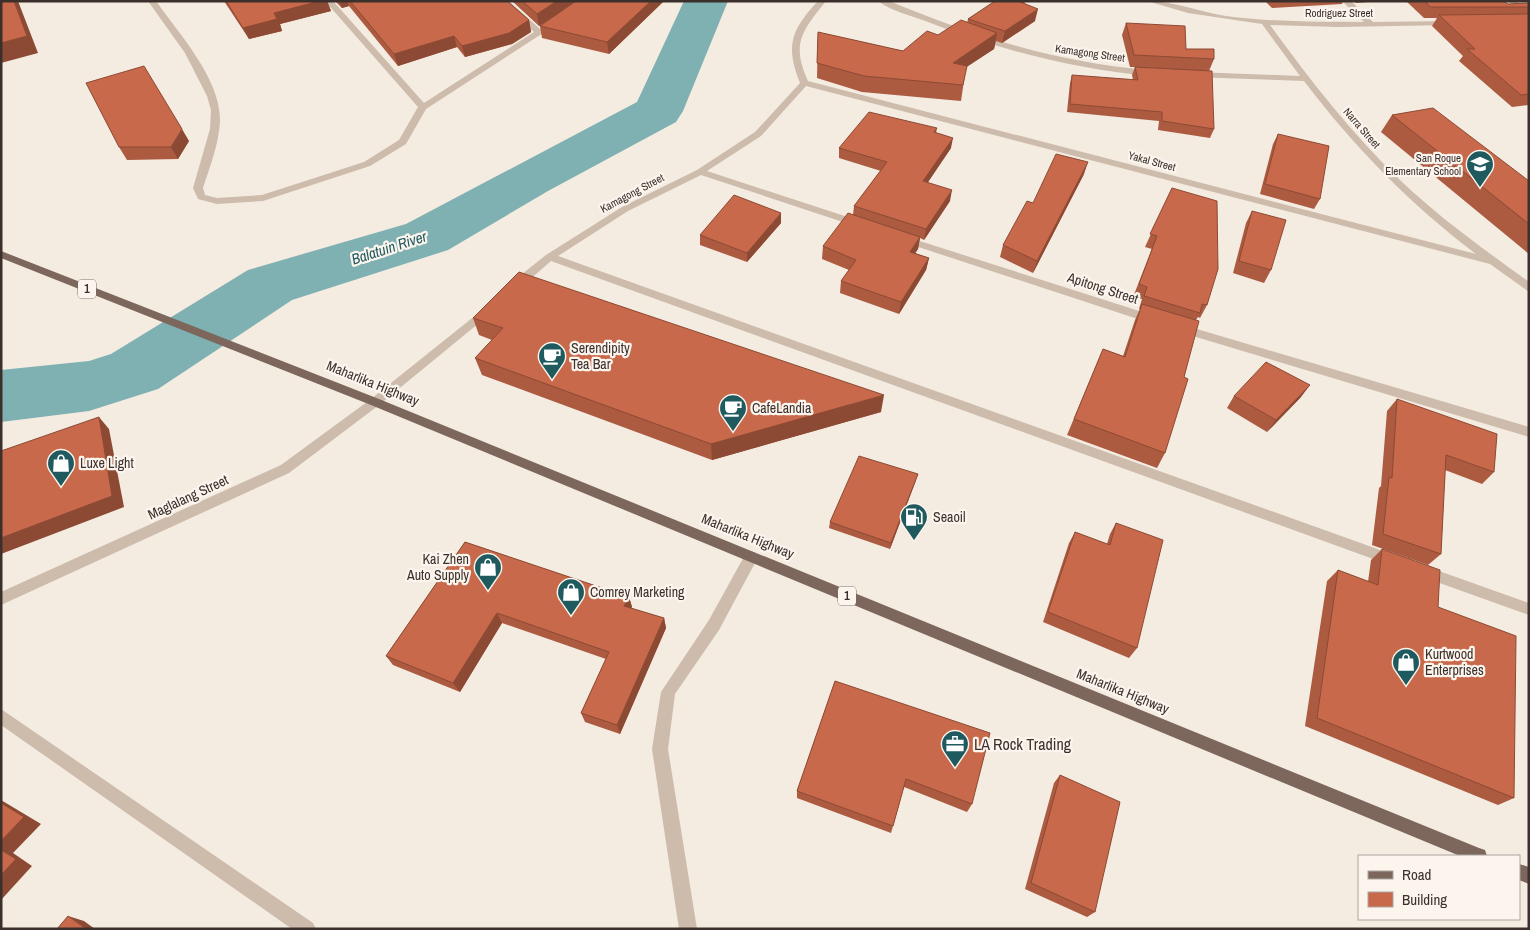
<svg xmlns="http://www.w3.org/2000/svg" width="1530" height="930" viewBox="0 0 1530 930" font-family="'Archivo Narrow',sans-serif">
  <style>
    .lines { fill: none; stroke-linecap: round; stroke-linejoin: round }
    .river { fill: #7fb0b2; fill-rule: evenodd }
    .street { fill: #cdbbac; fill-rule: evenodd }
    .primary { fill: #7d675c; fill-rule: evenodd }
    .wall { fill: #ac5a40 }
    .shaded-wall { fill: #8c4a34 }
    .building { fill: #c8694b; stroke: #8c4a34 }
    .labels { text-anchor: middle; stroke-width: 4.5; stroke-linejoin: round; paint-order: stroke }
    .far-street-label { font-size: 11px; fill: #3b302b; stroke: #fbf5ee }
    .far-poi-label { font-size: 11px; fill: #3b302b; stroke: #fbf5ee; text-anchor: end }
    .shield { fill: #fbf5ee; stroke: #756b66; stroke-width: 1 }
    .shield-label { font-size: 12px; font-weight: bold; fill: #3b302b }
    .street-label { font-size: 14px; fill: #3b302b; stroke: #fbf5ee }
    .poi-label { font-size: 14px; fill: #3b302b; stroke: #fbf5ee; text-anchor: start }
    .water-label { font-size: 15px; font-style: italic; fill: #1f5a5e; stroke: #fbf5ee }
    .near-poi-label { font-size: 16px; fill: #3b302b; stroke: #fbf5ee; text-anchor: start }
  </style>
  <rect width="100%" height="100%" fill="#f4ebe1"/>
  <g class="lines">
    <!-- river -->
    <path class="river" d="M684,1h44l-45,110 -7,11 -128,69 -100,59 -156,50 -134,89 -69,22 -88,11v-52l88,-9 22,-7 137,-84 158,-46 231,-122z"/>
    <!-- street -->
    <path class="street" d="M148,1h8c23,33 65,78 64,120 -1,23 -10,45 -17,67l2,7 12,3 45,-3 102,-33 35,-22 19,-33 -93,-106h8l91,102 110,-71 -34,-31h9l31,28 13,-9 7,2 -134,87 -20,35 -36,22 -107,35 -46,3 -19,-5 -5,-11 17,-59 1,-19 -4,-14 -22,-43z
      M818,1h8c-24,30 -35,43 -18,80l668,173c-66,-50 -122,-107 -172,-173l-112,-4 -1,-2 4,-3 105,4 -38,-52 -74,-11 -41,-12c27,0 53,11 79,15 46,6 92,6 138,6l-22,-21h9l22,21 81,-1v4h-3l-113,2 -68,-2c40,55 82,109 131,156 40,38 84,69 128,101v10l-39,-28 -684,-178 -45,50 -54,35 156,51v4h-8l-154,-51 -73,36 -70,45 839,300 2,4 -2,4 -5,2 -5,-2 -836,-303 -31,27h-8v-6l34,-27 76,-48 75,-37 58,-38 45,-49c-15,-37 -9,-53 18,-82z
      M878,1h11c85,35 169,62 261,69l4,3 -4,3c-77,-7 -150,-26 -222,-54 -16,-6 -37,-11 -50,-21z
      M1507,1h9l13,9v6z
      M904,236l254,81 1,3 -5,4 -4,-1 -250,-82 -1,-2z
      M486,307l5,4 -1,3 -111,91 -90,68 -288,132v-13l280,-127 90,-66z
      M1180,324l349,103v10l-353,-106 -2,-3 2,-3z
      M751,551l5,2 2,4 -2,4 -37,69 -44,64 -7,55 29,180h-18l-27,-180 9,-57 48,-72 37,-67z
      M1425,566l104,37v12l-109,-39 -2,-4 2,-4z
      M1,709l312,214 3,6h-24l-291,-204z"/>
    <!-- primary -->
    <path class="primary" d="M1,251l378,148 1100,449 6,2 2,6h-27l-1089,-451 -370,-147z
      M1519,864l10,3v17l-10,-4z"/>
  </g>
  <!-- wall -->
  <path class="wall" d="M224,1h103l4,10 -51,13 2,7 -33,8z
    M335,1h172l22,19 2,12 -19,12 -47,13 -8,-10 -59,19 -49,-60 -7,2z
    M512,1h152l-55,53 -67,-16 -2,-12 20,-14 -21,14z
    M995,1h32l-3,2 11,18 -33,22 -6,-2 -2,8 -28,18 -5,34 -99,-9 -45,-14 1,-46 85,19 35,-16 29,-12 1,-4z
    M1265,1h78l-1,3 -70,4z
    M1354,1h27l-25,2z
    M1406,1h97l5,3 21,-1v102l-17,2 -53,-46 4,-5 -31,-30 5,-8h-13z
    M1126,23l60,26 28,10 -5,12 5,58 -4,9 -52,-8 1,-9 -92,-9 3,-29 2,-8 61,5 -1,-5 3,-8h-5l-8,-32z
    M1392,115l137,66v73l-148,-122z
    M937,128l-1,5 15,15 -23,34 22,19 -26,39 -4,-2 -2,11 -3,4 14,5 -3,12 -27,44 -59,-21 1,-12 8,-11 -27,-11 1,-13 30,-31 1,-9 27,-35 -42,-13v-10z
    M1278,134l42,65 -6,10 -54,-15 13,-50z
    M189,141l-11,18 -51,1 -8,-13z
    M1084,174l-51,99 -33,-16 3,-12z
    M1172,188l35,117 -7,13 -2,-1 -2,3 -12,57 -19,76 -8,15 -90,-33 36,-86 20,7 12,-36 5,-11h-1l3,-10 -9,-2 19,-48 -7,-2z
    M1252,211l19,59 -7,13 -31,-10 13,-50z
    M781,223l-34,39 -47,-17v-10z
    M473,318l408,94 -169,48 -230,-85 -7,-17 17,-18 -13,-5z
    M1234,396l67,1 -34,35 -40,-24z
    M1397,399l97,73 -12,12 -37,-14 -4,84 -13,11 -56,-20 7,-57 2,-2 6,-75z
    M916,480l-26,69 -61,-21 1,-6z
    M1116,523l21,125 -8,10 -86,-36 26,-79 6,-11 32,12 3,-10z
    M465,542l164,55 3,10 -1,1 33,10 2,10 -46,106 -35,-12 -4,-9 25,-54 -104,-36 -42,69 -67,-27 -7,-9z
    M1382,549l56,58 76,191 -16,7 -193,-79 22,-145 11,-11 30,12 3,-22z
    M835,681l137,123 -5,8 -63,-25 -11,39 -2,7 -94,-35v-7z
    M1060,775l35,137 -8,5 -62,-28 29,-106z"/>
  <!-- shaded-wall -->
  <path class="shaded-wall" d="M14,1h4l20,52 -37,10v-20z
    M320,1h7l4,10 -51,13 2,7 -33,8 -6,-11 31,-15z
    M339,1h8l2,5 -7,2z
    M557,1h20l-38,25 -2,-12z
    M651,1h13l-55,53 -2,-12z
    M1038,9l-3,12 -33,22 3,-12z
    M529,20l2,12 -19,12 -47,13 -3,-11z
    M997,33l-3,16 -44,29 3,-15z
    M454,36l3,11 -59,19 -4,-12z
    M182,129l7,12 -11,18 -7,-12z
    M953,138l-2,10 -29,43 1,-10z
    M1088,162l-4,12 -51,99 4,-12z
    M952,190l-2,11 -26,39 2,-11z
    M781,213v10l-34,39v-9z
    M920,237l-2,12 -10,15 2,-12z
    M929,258l-3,12 -27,44 2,-12z
    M1310,385l-9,12 -34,35 9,-12z
    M884,395l-3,17 -169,48 -1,-16z
    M99,417l10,12 15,78 -123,47v-16z
    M918,474l-2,6 -26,69 1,-6z
    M629,597l3,10 -5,9 -3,-10z
    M497,613l5,10 -42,69 -7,-9z
    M664,618l2,10 -46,106 -3,-9z
    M1,800l40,24 -28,29 19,13 -31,34z
    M68,916l16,5 11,8h-9z"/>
  <!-- building -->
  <path class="building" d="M1,1h13l13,35 -26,7z
    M226,1h94l-46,12 3,6 -34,9z
    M350,1h157l22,19 -20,13 -47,13 -8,-10 -60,18z
    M522,1h35l-20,13z
    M576,1h75l-44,41 -67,-16z
    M995,1h23l20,8 -33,22 -37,-12z
    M1425,1h78l5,3 21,-1v4h-99z
    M1529,14v80l-8,1 -54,-46h8l-36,-34z
    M961,20l36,13 -44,30 14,3 -4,19 -99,-9 -47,-13 1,-31 85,19 24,-20 11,4z
    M1126,23l59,3 1,23h28v10l-80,-4z
    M144,66l38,63 -11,18h-52l-33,-64z
    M1135,67l77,4 2,58 -52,-8v-9l-92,-8 2,-29 66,5z
    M1433,108l96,73v43l-137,-109z
    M869,112l68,16 -3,4 19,6 -30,43 29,9 -26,39 -72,-23 33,-44 -48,-14z
    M1278,134l51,12 -9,53 -55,-15z
    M1056,154l32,8 -51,99 -34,-16 24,-44 6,2z
    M1172,188l45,13 1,68 -11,36 -5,-1 -2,9 -56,-17 3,-9 -8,-3 18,-48 -7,-2z
    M734,195l47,18 -34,40 -47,-18z
    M1252,211l34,9 -15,50 -32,-9z
    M848,213l72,24 -10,15 19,6 -28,44 -60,-21 15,-21 -33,-14z
    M519,272l365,123 -173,49 -236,-86 28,-30 -30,-10z
    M1142,304l57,17 -15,56 4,2 -23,74 -91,-34 29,-70 22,8z
    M1266,362l44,23 -34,35 -42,-24z
    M1397,399l100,35 -3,38 -48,-17 -5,99 -58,-20 6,-57 3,1z
    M99,417l13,79 -111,42v-87z
    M859,456l59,18 -27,69 -61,-21z
    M1116,523l47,17 -26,108 -89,-36 27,-80 35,13z
    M465,542l164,55 -5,9 40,12 -47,107 -36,-12 28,-61 -112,-39 -44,70 -67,-27z
    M1382,549l58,21 -2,37 78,29 -2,162 -197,-80 21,-148 40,15z
    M835,681l155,52 -18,71 -66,-25 -13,47 -96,-35z
    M1060,775l60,27 -25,110 -64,-29z
    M1,803l23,14 -23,24z
    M1,850l15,9 -15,16z
    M68,916l18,13h-29z"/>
  <!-- icons -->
  <defs>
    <g id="school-pin" transform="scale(1.4375)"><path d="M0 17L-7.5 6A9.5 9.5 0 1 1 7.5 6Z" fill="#1f5a5e" stroke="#fbf5ee"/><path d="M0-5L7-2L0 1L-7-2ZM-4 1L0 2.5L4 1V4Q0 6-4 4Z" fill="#fff"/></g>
    <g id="cafe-pin" transform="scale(1.4375)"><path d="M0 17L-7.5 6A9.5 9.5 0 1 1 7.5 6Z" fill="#1f5a5e" stroke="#fbf5ee"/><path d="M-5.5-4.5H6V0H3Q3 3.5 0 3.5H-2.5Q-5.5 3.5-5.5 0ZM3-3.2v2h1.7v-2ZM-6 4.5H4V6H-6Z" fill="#fff"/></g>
    <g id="shop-pin" transform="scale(1.4375)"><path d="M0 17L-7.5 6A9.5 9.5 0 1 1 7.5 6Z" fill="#1f5a5e" stroke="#fbf5ee"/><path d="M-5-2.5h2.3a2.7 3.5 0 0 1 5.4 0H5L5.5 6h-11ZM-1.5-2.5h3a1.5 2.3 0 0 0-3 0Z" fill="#fff"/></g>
    <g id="fuel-pin" transform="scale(1.4375)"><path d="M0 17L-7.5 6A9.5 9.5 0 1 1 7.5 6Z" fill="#1f5a5e" stroke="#fbf5ee"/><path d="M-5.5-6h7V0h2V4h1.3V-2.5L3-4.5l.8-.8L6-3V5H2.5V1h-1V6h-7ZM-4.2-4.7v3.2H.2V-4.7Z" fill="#fff"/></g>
    <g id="office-pin" transform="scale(1.4375)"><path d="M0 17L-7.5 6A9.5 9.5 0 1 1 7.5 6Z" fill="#1f5a5e" stroke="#fbf5ee"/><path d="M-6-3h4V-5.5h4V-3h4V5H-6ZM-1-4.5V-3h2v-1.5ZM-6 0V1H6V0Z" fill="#fff"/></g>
  </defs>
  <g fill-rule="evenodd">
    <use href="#school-pin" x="1480" y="164"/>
    <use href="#cafe-pin" x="552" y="356"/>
    <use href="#cafe-pin" x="733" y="408"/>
    <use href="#shop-pin" x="61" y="463"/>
    <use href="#fuel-pin" x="914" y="517"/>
    <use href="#shop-pin" x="488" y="567"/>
    <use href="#shop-pin" x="571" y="592"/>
    <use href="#shop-pin" x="1406" y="662"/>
    <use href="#office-pin" x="955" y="744"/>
  </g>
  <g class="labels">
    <!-- far-street labels -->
    <g class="far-street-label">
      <text x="1339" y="17">Rodriguez Street</text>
      <text transform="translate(1090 53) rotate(8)" y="4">Kamagong Street</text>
      <text transform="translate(1362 128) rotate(49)" y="4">Narra Street</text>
      <text transform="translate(1152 161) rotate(15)" y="4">Yakal Street</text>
      <text transform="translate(632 193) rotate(-28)" y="4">Kamagong Street</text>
    </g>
    <!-- far-poi labels -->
    <g class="far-poi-label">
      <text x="1461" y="162">San Roque<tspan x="1461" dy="13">Elementary School</tspan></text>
    </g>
    <!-- shield labels -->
    <g class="shield">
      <rect x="78" y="279.5" width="18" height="19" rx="4"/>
      <rect x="838" y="586.5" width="18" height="19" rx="4"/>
    </g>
    <g class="shield-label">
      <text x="87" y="293">1</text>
      <text x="847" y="600">1</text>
    </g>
    <!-- street labels -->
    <g class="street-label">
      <text transform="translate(1103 288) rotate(18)" y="5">Apitong Street</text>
      <text transform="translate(373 383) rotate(22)" y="5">Maharlika Highway</text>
      <text transform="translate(188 497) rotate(-25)" y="5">Maglalang Street</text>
      <text transform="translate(748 536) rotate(22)" y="5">Maharlika Highway</text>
      <text transform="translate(1123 691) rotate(22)" y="5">Maharlika Highway</text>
    </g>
    <!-- poi labels -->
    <g class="poi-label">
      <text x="571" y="353">Serendipity<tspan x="571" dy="16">Tea Bar</tspan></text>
      <text x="752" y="413">CafeLandia</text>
      <text x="80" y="468">Luxe Light</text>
      <text x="933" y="522">Seaoil</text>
      <text x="469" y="564" text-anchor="end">Kai Zhen<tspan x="469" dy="16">Auto Supply</tspan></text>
      <text x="590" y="597">Comrey Marketing</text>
      <text x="1425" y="659">Kurtwood<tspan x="1425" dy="16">Enterprises</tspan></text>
    </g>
    <!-- water labels -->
    <g class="water-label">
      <text transform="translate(389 248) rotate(-18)" y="5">Balatuin River</text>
    </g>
    <!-- near-poi labels -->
    <g class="near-poi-label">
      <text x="974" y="750">LA Rock Trading</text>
    </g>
  </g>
  <!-- border -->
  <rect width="1530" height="930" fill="none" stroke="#3b302b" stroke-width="5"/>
  <!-- legend -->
  <rect x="1358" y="855" width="162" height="65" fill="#fbf5ee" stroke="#aea6a0"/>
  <rect x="1368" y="871" width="25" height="8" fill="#7d675c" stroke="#aea6a0"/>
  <text x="1402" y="880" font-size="15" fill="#3b302b">Road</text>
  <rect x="1368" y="892" width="25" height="15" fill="#c8694b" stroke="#aea6a0"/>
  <text x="1402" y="905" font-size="15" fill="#3b302b">Building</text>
</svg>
